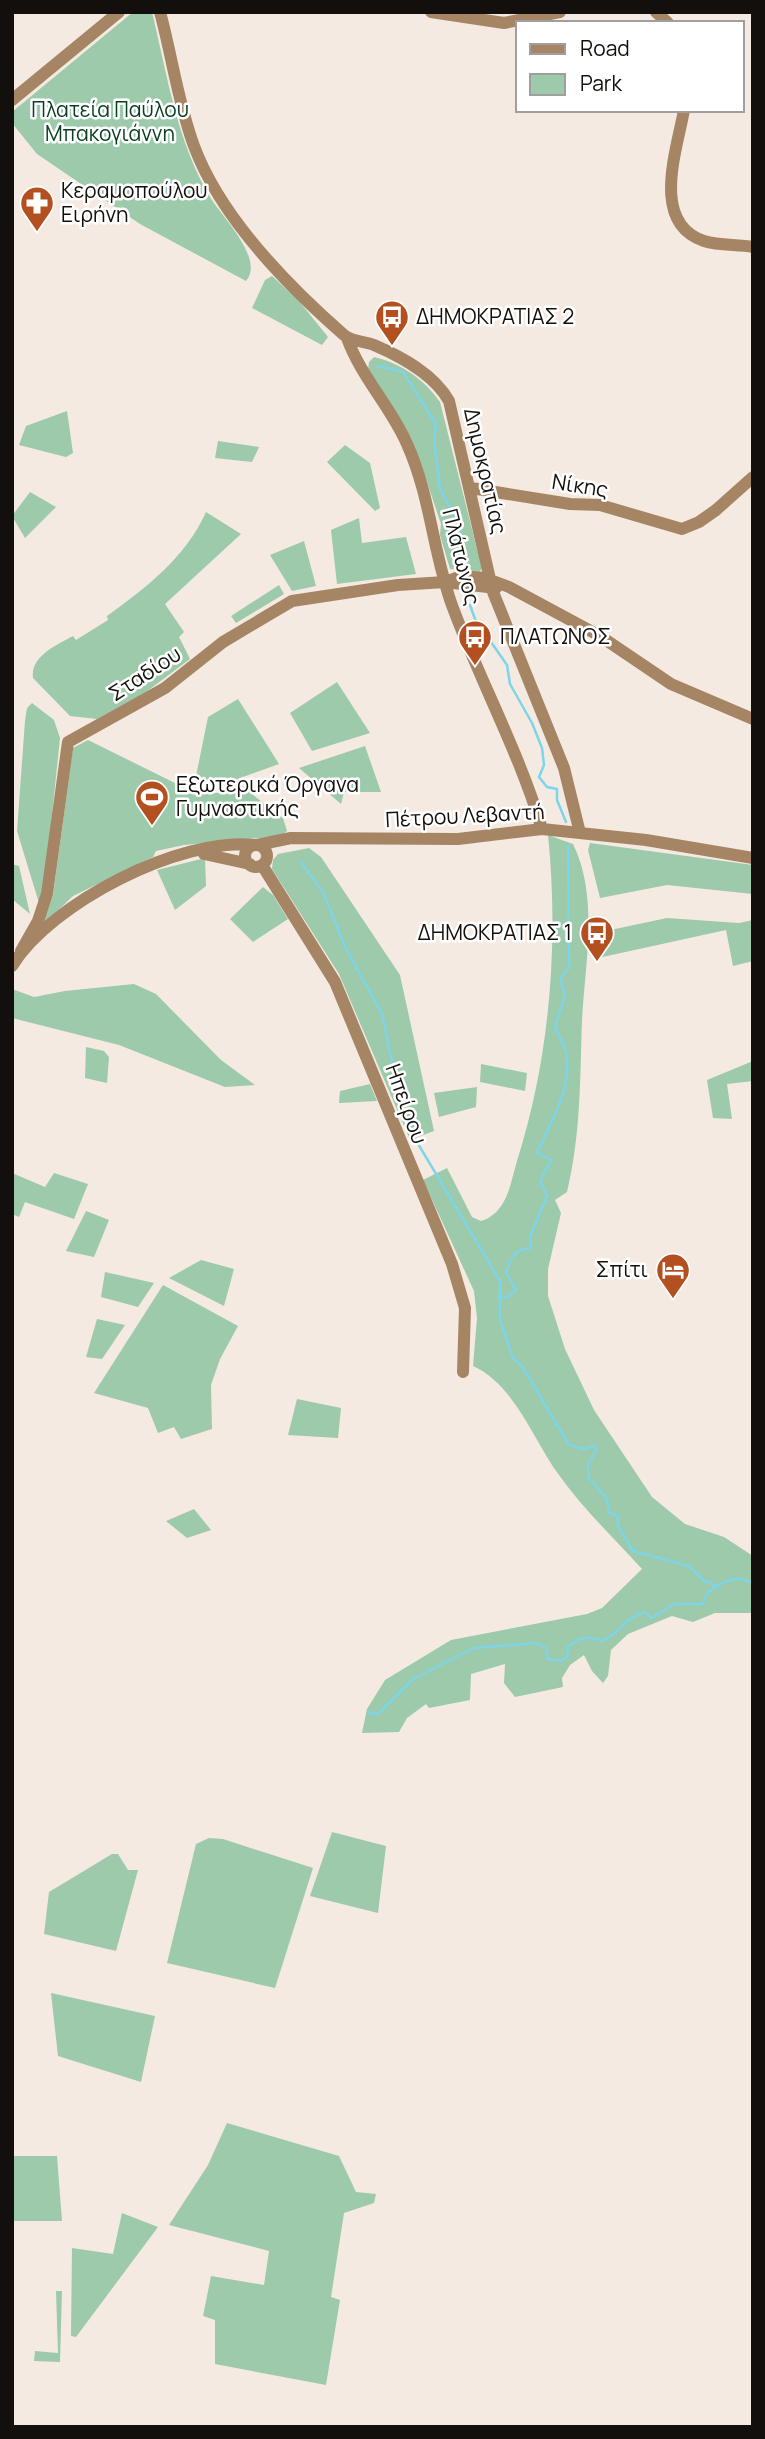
<svg xmlns="http://www.w3.org/2000/svg" width="765" height="2439" viewBox="0 0 765 2439" font-family="Manrope,sans-serif">
  <style>
    .green { fill: #9ccaab }
    .lines { fill: none; stroke-linecap: round; stroke-linejoin: round }
    .stream { stroke: #7ed5e8; stroke-width: 2.5 }
    .secondary { stroke: #a68565; stroke-width: 12 }
    .labels { text-anchor: middle; stroke-width: 5; stroke-linejoin: round; paint-order: stroke }
    .park-label { font-size: 21px; fill: #093c21; stroke: #fff }
    .poi-label { font-size: 21px; fill: #120f0c; stroke: #fff; text-anchor: start }
    .street-label { font-size: 21px; fill: #120f0c; stroke: #fff }
  </style>
  <rect width="100%" height="100%" fill="#f5eae2"/>
  <!-- green -->
  <path class="green" d="M133,12h19c15,62 25,130 58,185 12,20 55,62 36,84l-106,-57 -103,-70 -25,-31v-11z
    M272,276l27,25 29,36 -6,8 -70,-37 13,-28z
    M374,357c27,6 51,23 66,45l42,167 -3,3 -29,-3 -10,-34 1,-11 -20,-60 -53,-94 1,-8z
    M67,411l6,42 -7,4 -47,-12 7,-19z
    M218,441l41,6 -7,15 -37,-4z
    M345,445l25,18 10,45 -5,3 -48,-49z
    M30,492l26,15 -31,31 -13,-22z
    M206,512l35,22 -76,70 19,28 -5,5 11,22 -44,33 -49,27 -27,-3 -37,-38c-3,-22 24,-33 40,-42l3,4 32,-20 -1,-4c39,-28 79,-59 99,-104z
    M359,518l3,25 44,-6 10,37 -79,10 -6,-54z
    M304,541l12,45 -24,5 -22,-36z
    M279,585l5,9 -48,29 -5,-7z
    M337,682l33,51 -58,18 -22,-38z
    M238,699l41,65 -50,18 -34,-1 13,-64z
    M32,703l22,17 6,18 -14,135 -7,30 -22,-72 8,-110 2,-13z
    M88,740l99,49 29,4 32,-2 35,27 4,13 -6,5 -97,9 -28,6 -3,6 -80,39 -31,30 11,-30 20,-148z
    M365,746l16,46h-37l-3,12 -42,-36z
    M548,835l25,9c26,53 12,119 9,176 -2,58 -1,114 -15,172l-12,8 6,13 -13,56v27l17,53 29,61 58,87 33,27 39,13 29,19v57h-38l-22,9 -21,-6 -44,18 -17,16 -3,26 -5,7 -11,-12 -8,-16 -14,10 -8,13 1,9 -48,10 -11,-14 1,-19 -34,10 -1,26 -41,8 -3,-4 -19,14 -8,14 -37,1 5,-24 18,-29 66,-40 136,-26 15,-6 40,-39c-28,-31 -59,-60 -83,-94 -26,-35 -44,-90 -86,-109l4,-48 -3,-27 -51,-111 24,-12 25,49 9,4c26,-8 29,-36 36,-60 33,-104 42,-218 31,-326z
    M590,843l163,22v29l-86,-9 -67,13 -12,-48z
    M309,848l12,9 79,118 34,156 -24,9 -71,-166 -67,-105 1,-9 5,-6z
    M205,858l1,28 -31,24 -18,-40z
    M12,864l7,2 11,48 -18,-15z
    M263,887l10,8 15,24 -35,23 -23,-23z
    M667,918l72,5 14,-3v41l-20,5 -7,-36 -128,28 3,-26z
    M134,984l22,10 65,66 34,25 -30,2 -106,-42 -107,-27v-29l22,8 31,-6z
    M86,1047l18,4 5,6 -2,26 -22,-5z
    M753,1061v20l-26,3 5,35 -19,-1 -6,-38z
    M481,1064l46,9 -2,18 -45,-9z
    M370,1084l7,17 -38,2 1,-12z
    M477,1087l-1,20 -37,10 -5,-24z
    M12,1173l33,14 9,-14 34,11 -14,35 -49,-17 -6,15 -7,-3z
    M86,1211l23,9 -15,37 -28,-6z
    M201,1260l33,9 -10,37 -55,-28z
    M105,1272l49,11 -16,24 -37,-10z
    M163,1285l75,41 -18,33 -9,26 1,44 -31,10 -7,-12 -16,6 -10,-25 -54,-15z
    M97,1319l28,6 -23,34 -16,-2z
    M297,1399l44,9 -3,30 -50,-3z
    M194,1509l17,21 -24,8 -21,-17z
    M332,1832l54,14 -8,67 -68,-17z
    M209,1838l14,1 90,29 -38,120 -108,-25 29,-119z
    M112,1854h6l10,16h10l-22,81 -72,-17 5,-42z
    M51,1993l104,23 -14,66 -83,-26z
    M227,2123l112,33 17,36 20,2 -2,9 -30,10 -13,84 9,3 -14,85 -111,-21v-44l-12,-4 8,-40 53,9 5,-34 -100,-26 39,-60z
    M12,2156h45l5,65h-50z
    M122,2213l36,14 -82,110 -5,-1 1,-88 41,6z
    M56,2291h6l-2,71 -26,-1 1,-10 23,2z"/>
  <g class="lines">
    <!-- stream -->
    <path class="stream" d="M378,366l25,6 33,52 -2,15 6,51 19,32 7,37
      M470,605l5,14 32,46 3,19 22,39 10,25 2,17 -5,12 8,10 10,2v11l9,22
      M301,862l23,32 21,53 37,67 23,108 95,159v39l13,38 9,8 47,79 16,4 8,-4 4,4 -9,16 1,13 18,21 2,13 9,4v10l15,25 56,15 14,14 14,6c12,-7 22,-10 36,-3
      M498,1296l10,1 8,-7 -10,-18c5,-15 9,-23 25,-24l-1,-11 17,-41 -7,-15 11,-21 -14,-7c14,-32 36,-65 29,-101 -2,-9 -8,-16 -11,-25l10,-32 -5,-16 9,-11 -1,-122
      M368,1712l10,2 35,-35 61,-31 63,-5 9,5 2,11 13,2 7,-5 -1,-9c13,-10 20,-12 35,-6 18,-7 23,-25 43,-29l6,6 24,-14h28l3,-10 11,-8"/>
    <!-- secondary -->
    <path class="secondary" d="M160,12c12,44 18,91 34,134 26,70 94,140 150,189 8,7 21,6 30,10 28,12 60,29 75,56l44,191 71,176 16,65
      M431,12l73,11 56,-11
      M656,12l12,11
      M12,100l107,-88
      M684,110c-7,40 -34,113 20,131 16,5 33,3 49,6
      M347,338c14,39 44,69 60,106 24,53 26,111 46,164 28,75 66,144 89,221
      M471,488l99,16 30,1 82,24 17,-7 17,-12 37,-33
      M445,582l51,6
      M257,845l34,-7 167,1 84,-10 104,11 107,18
      M245 856a11 11 0 1 1 22 0a11 11 0 1 1-22 0Z
      M204,854l46,10
      M262,865l73,117 117,282 13,44 -2,64
      M21,951l17,-30 9,-27 21,-152 97,-54 58,-46 69,-41 106,-16 47,-3 16,-6 24,2 24,9 91,49 71,48 82,35
      M12,966c39,-63 168,-129 242,-121"/>
  </g>
  <!-- icons -->
  <defs>
    <g id="pharmacy-pin" transform="scale(1.75)"><path d="M0 17L-7.5 6A9.5 9.5 0 1 1 7.5 6Z" fill="#b44f1f" stroke="#fff"/><path d="M-2-6h4v4h4v4h-4v4h-4v-4h-4v-4h4Z" fill="#fff"/></g>
    <g id="bus-pin" transform="scale(1.75)"><path d="M0 17L-7.5 6A9.5 9.5 0 1 1 7.5 6Z" fill="#b44f1f" stroke="#fff"/><path d="M-5-6H5V4H4V6H2V4H-2V6H-4V4H-5ZM-3.5-4V0h7V-4ZM-3.5 1.2v1.5H-2V1.2ZM2 1.2v1.5H3.5V1.2Z" fill="#fff"/></g>
    <g id="stadium-pin" transform="scale(1.75)"><path d="M0 17L-7.5 6A9.5 9.5 0 1 1 7.5 6Z" fill="#b44f1f" stroke="#fff"/><path d="M0-5a6.5 5 0 1 0 0 10a6.5 5 0 1 0 0-10ZM-3.5-1.8h7v3.6h-7Z" fill="#fff"/></g>
    <g id="hotel-pin" transform="scale(1.75)"><path d="M0 17L-7.5 6A9.5 9.5 0 1 1 7.5 6Z" fill="#b44f1f" stroke="#fff"/><path d="M-6-4.5h1.5V1H6V5H4.5V3h-9V5H-6ZM-4 0a1.8 1.8 0 1 1 3.6 0ZM.5 0V-2.5h3Q6-2.5 6 0Z" fill="#fff"/></g>
  </defs>
  <g fill-rule="evenodd">
    <use href="#pharmacy-pin" x="37" y="203"/>
    <use href="#bus-pin" x="392" y="317"/>
    <use href="#bus-pin" x="475" y="637"/>
    <use href="#stadium-pin" x="152" y="797"/>
    <use href="#bus-pin" x="597" y="933"/>
    <use href="#hotel-pin" x="673" y="1270"/>
  </g>
  <g class="labels">
    <!-- park labels -->
    <g class="park-label">
      <text x="110" y="117">Πλατεία Παύλου<tspan x="110" dy="24">Μπακογιάννη</tspan></text>
    </g>
    <!-- poi labels -->
    <g class="poi-label">
      <text x="61" y="198">Κεραμοπούλου<tspan x="61" dy="24">Ειρήνη</tspan></text>
      <text x="416" y="324">ΔΗΜΟΚΡΑΤΙΑΣ 2</text>
      <text x="500" y="644">ΠΛΑΤΩΝΟΣ</text>
      <text x="176" y="792">Εξωτερικά Όργανα<tspan x="176" dy="24">Γυμναστικής</tspan></text>
      <text x="572" y="940" text-anchor="end">ΔΗΜΟΚΡΑΤΙΑΣ 1</text>
      <text x="648" y="1277" text-anchor="end">Σπίτι</text>
    </g>
    <!-- street labels -->
    <g class="street-label">
      <text transform="translate(485 471) rotate(77)" y="7">Δημοκρατίας</text>
      <text transform="translate(580 486) rotate(9)" y="7">Νίκης</text>
      <text transform="translate(461 557) rotate(76)" y="7">Πλάτωνος</text>
      <text transform="translate(145 674) rotate(-33)" y="7">Σταδίου</text>
      <text transform="translate(465 816) rotate(-3)" y="7">Πέτρου Λεβαντή</text>
      <text transform="translate(406 1104) rotate(70)" y="7">Ηπείρου</text>
    </g>
  </g>
  <!-- border -->
  <rect width="765" height="2439" fill="none" stroke="#120f0c" stroke-width="28"/>
  <!-- legend -->
  <rect x="516" y="21" width="228" height="91" fill="#ffffff" stroke="#a09f9e" stroke-width="2"/>
  <rect x="530" y="44" width="35" height="10" fill="#a68565" stroke="#a09f9e" stroke-width="2"/>
  <text x="580" y="56" font-size="21" fill="#120f0c">Road</text>
  <rect x="530" y="74" width="35" height="21" fill="#9ccaab" stroke="#a09f9e" stroke-width="2"/>
  <text x="580" y="91" font-size="21" fill="#120f0c">Park</text>
</svg>
